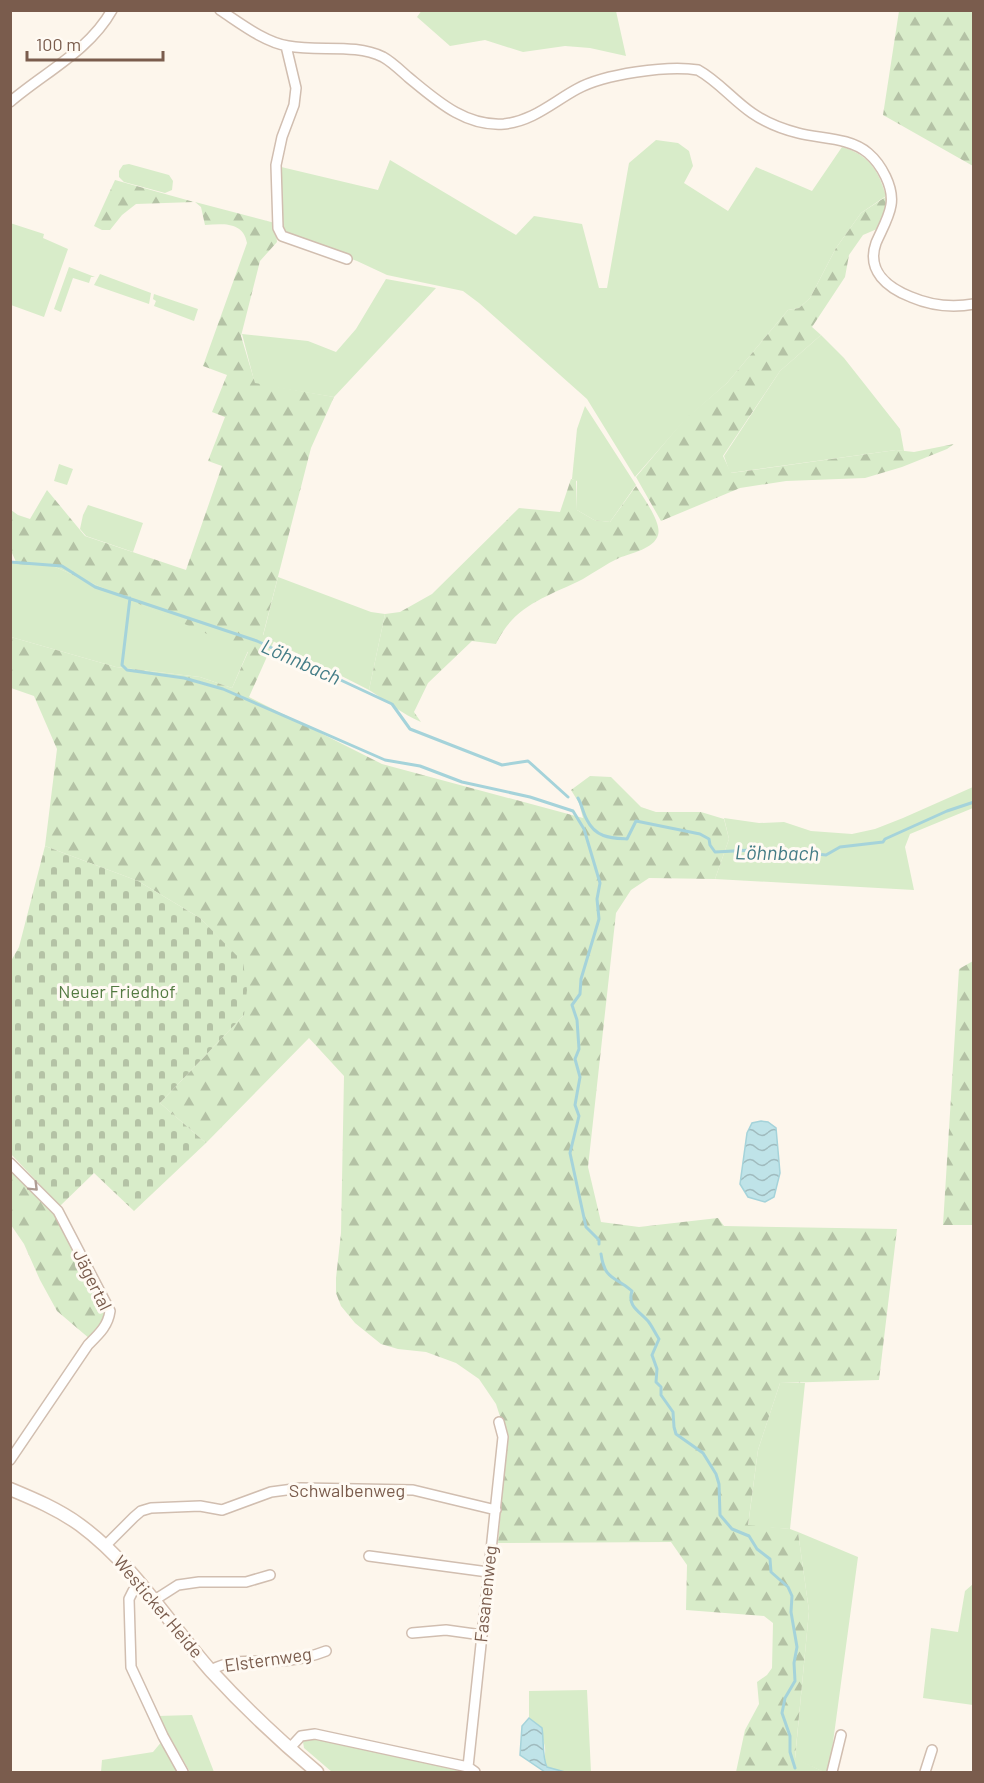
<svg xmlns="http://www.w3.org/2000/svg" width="984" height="1783" viewBox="0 0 984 1783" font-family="Barlow,sans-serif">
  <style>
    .grass { fill: #d8ecc9 }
    .forest { fill: url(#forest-firs) }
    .cemetery { fill: url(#cemetery-stones) }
    .water { fill: url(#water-waves); stroke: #a5d3da; stroke-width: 1.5 }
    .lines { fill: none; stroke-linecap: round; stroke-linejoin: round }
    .stream { stroke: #a5d3da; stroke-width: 3 }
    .street-casing { stroke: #d1beb0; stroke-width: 12 }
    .secondary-casing { stroke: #d6c0b0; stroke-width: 15 }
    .street { stroke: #fff; stroke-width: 9 }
    .secondary { stroke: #fff; stroke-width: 12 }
    .oneway { stroke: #af9d94 }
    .labels { text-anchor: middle; stroke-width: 6; stroke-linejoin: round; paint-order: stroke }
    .park-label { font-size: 18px; fill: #537a41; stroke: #fffaf3 }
    .street-label { font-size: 18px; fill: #7a5c4d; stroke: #fffaf3 }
    .water-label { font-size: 20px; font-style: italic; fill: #437c86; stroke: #fffaf3 }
  </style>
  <defs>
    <pattern id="forest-firs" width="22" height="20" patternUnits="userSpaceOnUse" patternTransform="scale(1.5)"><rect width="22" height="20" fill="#d8ecc9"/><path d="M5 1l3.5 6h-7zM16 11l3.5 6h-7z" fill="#b4c2a5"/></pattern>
    <pattern id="cemetery-stones" width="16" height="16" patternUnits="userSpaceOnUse" patternTransform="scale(1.5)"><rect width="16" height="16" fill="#d8ecc9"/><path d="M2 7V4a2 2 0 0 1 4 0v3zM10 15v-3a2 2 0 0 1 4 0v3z" fill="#b4c2a5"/></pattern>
    <pattern id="water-waves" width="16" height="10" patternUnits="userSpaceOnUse" patternTransform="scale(1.5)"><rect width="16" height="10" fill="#bfe3e8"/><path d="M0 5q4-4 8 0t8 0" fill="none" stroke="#a0bbbe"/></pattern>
  </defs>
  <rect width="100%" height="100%" fill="#fdf6ec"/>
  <!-- grass -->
  <path class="grass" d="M422,10l194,1 10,45 -36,-8 -25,-2 -42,6 -38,-12 -35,6 -33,-29z
    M656,140l22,3 11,8 4,15 -9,17 44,28 28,-44 56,24 30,-44c27,8 36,22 44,49l-25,17 -25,35 -26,50 -11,10 -11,2 -61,73 -43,38 -49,56 -48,-78 -108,-96 -16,-12 -76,-16 -30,-14 -73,-26 -4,-6 -3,-63 101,24 12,-30 126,75 18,-19 48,8 17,64h8l22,-125z
    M129,164l40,11 4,6 -1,9 -7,3 -41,-11 -5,-5v-6l4,-6z
    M10,223l34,11 -1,4 25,11 -24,68 -33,-12z
    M69,267l26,10h-4l-2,6 -16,-5 -12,34 -7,-3z
    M100,274l51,19 -2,11 -55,-19z
    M386,279l50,9 -102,109 -79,-13 -13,-50 66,7 28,11 20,-23z
    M154,294l44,15 -4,12 -40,-15 2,-5 -3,-2z
    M821,335l23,23 56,71 4,22 -8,-1 -166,23 -6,-17 56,-85z
    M585,406l51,79 -26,37 -16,-2 -17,-10v-29l-5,-2 5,-50z
    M59,464l14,5 -6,16 -13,-4z
    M88,505l55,18 -10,29 -47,-16 -6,-7 3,-14z
    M10,563l43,3 195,85 -16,37 -32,-11 -84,-10 -105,-30z
    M278,577l93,35 14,2 -16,76 -106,-54z
    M973,787v21l-63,26 -5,13 9,43 -199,-11 14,-40 -5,-21 35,5 25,-1 27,9 41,3 23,-5 28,-11z
    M780,1383h25l-15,146 -42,-3 10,-76z
    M798,1532l60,25 -29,215h-5l-29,-13 14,-148z
    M973,1584v121l-50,-7 8,-70 27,4 7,-41z
    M587,1690l4,82h-26l-18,-5c-5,-7 -1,-10 -2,-19 -1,-9 -8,-25 -16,-30v-27z
    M192,1715l22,57h-24l-32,-56z
    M315,1735l152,34 4,3h-139l-28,-24 -1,-6z
    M163,1740l19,32h-81l1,-12 51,-8z"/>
  <!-- forest -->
  <path class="forest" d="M899,11h74v155l-90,-51z
    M115,180l79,22 -58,2 -14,11 -12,15h-8l-8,-4z
    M887,196v9l-10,24 -14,6 -14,20 -4,22 -33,50 9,8 -41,36 -57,85 8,17 165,-23 18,2 40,-8 -7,5 -45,18 -37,11 -79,3 -46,7 -79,33 -25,-44 48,-57 43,-37 61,-73 11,-2 11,-10 26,-50 25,-35z
    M195,202l80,21 2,19 -17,19 -19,75 14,47 79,14 -23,51 -48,187 11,6 -25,56 133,67 201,54 -4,-15 -8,-13 19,-14 21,1 30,30 15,5h45l23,7 5,20 -14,40 -66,-1 -18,12 -15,23 -28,254 13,55 38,5 79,-9 6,8 173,3 -18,151 -99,3 -22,67 -10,75 42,4 8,3 11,79 -14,147 29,14h-88l9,-42 14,-26 -2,-22 10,-7 5,-7 1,-45 -9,-7 -78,-6 1,-45 -16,-23 -173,1 9,-105 -11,-34 -17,-25 -23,-16 -30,-11 -28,-3 -17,-5 -26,-21 -14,-17 -5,-13v-15l5,-45 3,-157 -35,-38 -103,105 -46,-40 84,-88 -1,-52 -43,-45 -62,-37 -93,-35 12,-97 -23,-53 -23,-8v-51l105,30 84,10 32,11 16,-36 -195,-86 -36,-2 -6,-13v-41l7,5 12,4 17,-29 38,46 101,34 36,-104 -14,-5 17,-44 -13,-5 15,-37 -24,-9 44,-123c-4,-22 -25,-19 -42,-18l-4,-18z
    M571,479l5,1 1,30 17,10 16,2 26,-36c7,11 26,37 22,49 -4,14 -27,18 -39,23 -13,6 -24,14 -36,21 -36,18 -69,26 -87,65l-24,-3 -44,42 -14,29 7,10c-19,-8 -34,-21 -52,-32l16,-76 15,-2 32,-18 87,-86 41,4z
    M973,961v264h-30l16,-256z
    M10,1168l46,46 49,93 1,12 -16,20 -33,-28 -17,-31 -16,-36 -13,-19z"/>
  <!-- cemetery -->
  <path class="cemetery" d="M45,846l93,35 62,37 43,44 4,28 -3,25 -84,88 46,40 -72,68 -40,-38 -34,33 -49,-52v-193l8,-14z"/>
  <!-- water -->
  <path class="water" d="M761,1121l7,1 8,6 4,45 -6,24 -9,5 -17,-5 -8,-13 7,-51 5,-10z
    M529,1718l13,10c2,12 0,30 5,39l18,5h-20l-25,-17 2,-29z"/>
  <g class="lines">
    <!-- stream -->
    <path class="stream" d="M10,562l52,4 33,21 162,54 135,63 18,25 92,36 26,-4 40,36
      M130,598l-8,67 5,5 57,8 39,11 162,71 35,6 42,16 68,15 43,14 11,18 16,54 -3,16 2,20 -18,60 -1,15 -8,11 5,15 2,29 -4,10 5,18 -5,28 4,11 -9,37 16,74 13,13v4
      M578,798c4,7 5,15 9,22 9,18 24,18 40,19l9,-18 64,13 9,5 1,6 5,7 56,-3 55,6 14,-8 43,-5 2,-3 62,-28 27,-9
      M601,1254c4,27 14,22 31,37 -5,15 7,20 16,30 4,5 7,12 11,18l-7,16 5,14 -1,13 5,5v8l12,17 1,15 2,7 27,19 13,21 3,10 1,31 12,14 17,7 8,13 13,10 1,13 17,15 4,9 -1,16 6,35 -3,16 1,18 -10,17 -3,15 8,23v16l5,16"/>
    <!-- street casing -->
    <g class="street-casing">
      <path id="street" d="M220,10c20,13 44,32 68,36 32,6 66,-3 95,11 9,5 17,13 25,20 28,23 57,50 96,47 29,-3 49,-22 73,-35 27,-15 91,-24 121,-19 20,11 35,30 54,43 13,9 30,16 46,20 22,6 51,4 70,20 13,11 26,34 23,52 -2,13 -10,26 -15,38 -10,28 12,45 35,54 21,9 41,11 63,7
        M286,46l10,42 -2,17 -12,32 -6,28 2,63 4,8 65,23
        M10,102c35,-30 79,-51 102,-92
        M10,1163l48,48 52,100c-2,15 -11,23 -22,34l-78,115
        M105,1546l29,-29 7,-6 10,-3 49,-2 22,4 49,-18 30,-4 112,2 83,20
        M369,1556l119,16
        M140,1584l-7,7 -4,8 2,68 32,69 20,36
        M153,1601l25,-16 21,-3h47l24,-7
        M412,1633l34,-3 36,5
        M211,1670c21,-12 45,-8 69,-9 16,-1 31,-4 46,-10
        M289,1749l12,-13 14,-2 153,33 7,5
        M468,1767l35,-330 -4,-15
        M832,1772l9,-37
        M925,1772l7,-22"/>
    </g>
    <!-- secondary casing -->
    <g class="secondary-casing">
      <path id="secondary" d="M10,1489c24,10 48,20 70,36 53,39 88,97 131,146 33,36 69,70 106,101"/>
    </g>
    <!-- street -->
    <use href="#street" class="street"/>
    <!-- secondary -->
    <use href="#secondary" class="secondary"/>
  </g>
  <!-- one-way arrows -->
  <defs><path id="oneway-chevron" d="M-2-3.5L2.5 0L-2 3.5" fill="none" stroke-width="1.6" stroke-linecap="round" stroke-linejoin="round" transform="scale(1.5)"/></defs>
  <use class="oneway" href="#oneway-chevron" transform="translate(34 1187) rotate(45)"/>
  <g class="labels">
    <!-- park labels -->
    <g class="park-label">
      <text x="117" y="998">Neuer Friedhof</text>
    </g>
    <!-- street labels -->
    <g class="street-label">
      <text transform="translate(92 1280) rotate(64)" y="6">Jägertal</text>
      <text x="347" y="1497">Schwalbenweg</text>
      <text transform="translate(486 1594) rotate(-84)" y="6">Fasanenweg</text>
      <text transform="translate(158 1607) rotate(50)" y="6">Westicker Heide</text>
      <text transform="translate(268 1660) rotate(-8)" y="6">Elsternweg</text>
    </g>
    <!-- water labels -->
    <g class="water-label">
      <text transform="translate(301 662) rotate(24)" y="7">Löhnbach</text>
      <text transform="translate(777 853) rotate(1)" y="7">Löhnbach</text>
    </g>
  </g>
  <!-- border -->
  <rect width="984" height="1783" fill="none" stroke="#7a5c4d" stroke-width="24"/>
  <!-- scale -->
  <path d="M27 51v9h136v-9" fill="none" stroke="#7a5c4d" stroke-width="3"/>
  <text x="36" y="51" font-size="18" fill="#7a5c4d" stroke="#fffaf3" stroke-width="4.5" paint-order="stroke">100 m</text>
</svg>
